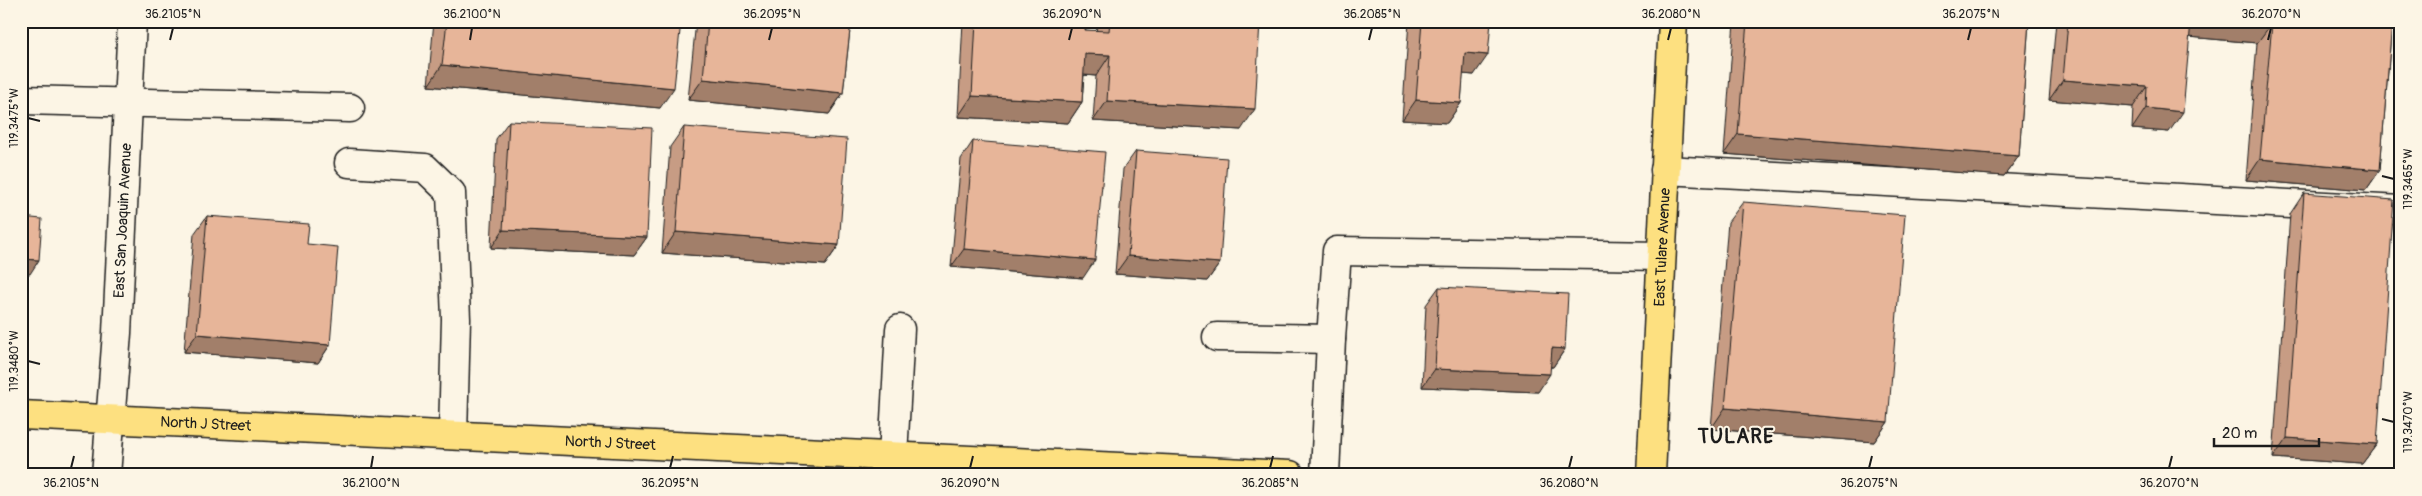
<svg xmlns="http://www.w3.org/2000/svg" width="2422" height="496" viewBox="0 0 2422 496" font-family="Pangolin,sans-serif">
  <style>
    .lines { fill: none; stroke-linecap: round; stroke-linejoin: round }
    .minor-casing { stroke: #1c1c1c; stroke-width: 31 }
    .major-casing { stroke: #1c1c1c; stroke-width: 31 }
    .minor { stroke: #fcf5e5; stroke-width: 28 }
    .major { stroke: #fde080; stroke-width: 28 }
    .wall { fill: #c79c84; stroke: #1c1c1c }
    .shaded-wall { fill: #a27f6b; stroke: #1c1c1c }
    .building { fill: #e7b599; stroke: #1c1c1c }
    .ticks { fill: none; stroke: #1c1c1c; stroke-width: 2 }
    .labels { text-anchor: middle; stroke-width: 4; stroke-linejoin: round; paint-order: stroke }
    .street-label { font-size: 15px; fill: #1c1c1c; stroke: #fcf5e5 }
    .district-label { font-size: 20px; font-weight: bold; letter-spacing: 1px; fill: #1c1c1c; stroke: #fcf5e5 }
    .neatline { fill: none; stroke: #1c1c1c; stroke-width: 2 }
    .ticks-label { font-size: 12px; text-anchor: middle; fill: #1c1c1c }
  </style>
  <rect width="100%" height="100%" fill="#fcf5e5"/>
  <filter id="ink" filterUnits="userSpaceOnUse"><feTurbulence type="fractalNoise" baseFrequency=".02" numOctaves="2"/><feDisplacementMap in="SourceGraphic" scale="10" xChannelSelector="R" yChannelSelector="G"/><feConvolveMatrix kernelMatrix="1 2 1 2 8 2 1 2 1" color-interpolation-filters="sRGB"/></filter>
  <g filter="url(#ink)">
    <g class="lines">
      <!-- minor casing -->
      <g class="minor-casing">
        <g id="minor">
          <path d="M21,100l329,8"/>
          <path d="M349,163l76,5 26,25 5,126 -3,116"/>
          <path d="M1665,170l736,40"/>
          <path d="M1217,337l114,2 -6,136"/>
          <path d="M1331,339l6,-88 324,5"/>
          <path d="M893,456l7,-127"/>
          <path id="s1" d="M106,475l11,-142 15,-312"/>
        </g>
      </g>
      <!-- major casing -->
      <g class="major-casing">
        <g id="major">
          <path id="s2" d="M21,415l1269,60"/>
          <path id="s3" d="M1651,475l22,-454"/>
        </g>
      </g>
      <!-- minor -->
      <use href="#minor" class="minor"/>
      <!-- major -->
      <use href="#major" class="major"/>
    </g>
    <!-- wall -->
    <path class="wall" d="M434,21h247l-21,87 -232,-22z
      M696,21h155l-8,72 -14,21 -141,-14z
      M963,21h123l-1,9 11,1 1,-4 3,-6h10l131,109 -148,-9 3,-45 -12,-1 -2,27 -14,21 -110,-6z
      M1409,21h82l-17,54 -11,-1 -2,29 -14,20 -45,-3z
      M1734,21h295l-10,135 -15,20 -280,-22z
      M2056,21h336l-12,149 -14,20 -120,-10 11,-137 -68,-6 -20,95 -37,-3 1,-22 -84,-7z
      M509,121l138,116 -13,18 -143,-7 5,-109z
      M684,127l155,118 -14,20 -163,-12 8,-106z
      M973,141l110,137 -132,-11 10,-108z
      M1136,151l84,112 -13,18 -92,-7 8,-105z
      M2304,193l73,251 -15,20 -89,-6 17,-244z
      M1743,202l145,220 -14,20 -163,-13 17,-207z
      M207,216l100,28 23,101 -12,18 -134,-11 10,-118z
      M1439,287l126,62 -12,18h-2l-13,25 -116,-5 4,-82z"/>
    <!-- shaded-wall -->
    <path class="shaded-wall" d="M2187,21h67l18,2 -15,20 -80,-7z
      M1465,53l23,2 -14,20 -24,-2z
      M1085,54l25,1 -14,21 -25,-2z
      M442,65l232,23 -14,20 -232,-22z
      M703,79l140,14 -14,21 -141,-14z
      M2063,80l84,6 -14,21 -84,-7z
      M972,96l110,6 -14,21 -110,-6z
      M1416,100l45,3 -14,20 -45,-3z
      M1107,101l148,8 -14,21 -148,-9z
      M2146,108l37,4 -14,20 -37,-3z
      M1738,134l281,22 -15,20 -280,-22z
      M2260,159l120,11 -14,20 -120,-10z
      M503,230l144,7 -13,18 -143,-7z
      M676,232l163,13 -14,20 -163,-12z
      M964,249l131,11 -12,18 -132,-11z
      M1128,256l92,7 -13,18 -92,-7z
      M21,259l18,1 -9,14 -9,-1z
      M197,334l133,11 -12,18 -134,-11z
      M1552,348l13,1 -12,18 -14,-1z
      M1435,369l115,5 -12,18 -116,-5z
      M1725,408l163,14 -14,20 -163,-13z
      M2287,438l90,6 -15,20 -89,-6z"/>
    <!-- building -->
    <path class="building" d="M447,21h234l-7,67 -232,-23z
      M708,21h143l-8,72 -140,-14z
      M976,21h110l-1,9 24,1 1,-10h150l-5,88 -148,-8 3,-46 -25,-1 -3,48 -110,-6z
      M1422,21h69l-3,34 -23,-2 -4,50 -45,-3z
      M1747,21h282l-10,135 -281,-22z
      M2068,21h123l-8,91 -37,-4 1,-22 -84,-6z
      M2254,21h138l-12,149 -120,-11 12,-136z
      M509,121l143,7 -5,109 -144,-7z
      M684,127l163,12 -8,106 -163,-13z
      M973,141l132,11 -10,108 -131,-11z
      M1136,151l91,7 -7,105 -92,-7z
      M2304,193l90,7 -17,244 -90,-6z
      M1743,202l162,13 -17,207 -163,-14z
      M207,216l102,8 -2,20 31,3 -8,98 -133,-11z
      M21,217l21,2 -3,41 -18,-1z
      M1439,287l129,7 -3,55 -13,-1 -2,26 -115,-5z"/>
  </g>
  <!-- ticks -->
  <path class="ticks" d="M170,40l3,-12M470,40l2,-12M769,40l3,-12M1069,40l3,-12M1369,40l3,-12M1668,40l3,-12M1968,40l3,-12M2268,40l3,-12M28,118l12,3M2382,176l12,3M28,361l12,3M2382,419l12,3M71,468l3,-12M371,468l2,-12M670,468l3,-12M970,468l3,-12M1270,468l3,-12M1569,468l3,-12M1869,468l3,-12M2169,468l3,-12"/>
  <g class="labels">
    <!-- street labels -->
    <g class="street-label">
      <text dy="5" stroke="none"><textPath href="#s1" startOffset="255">East San Joaquin Avenue</textPath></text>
      <text dy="5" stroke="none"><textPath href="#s3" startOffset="228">East Tulare Avenue</textPath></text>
      <text dy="5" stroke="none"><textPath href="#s2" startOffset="185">North J Street</textPath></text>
      <text dy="5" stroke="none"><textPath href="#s2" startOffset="590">North J Street</textPath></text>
    </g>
    <!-- district labels -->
    <g class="district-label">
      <text x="1736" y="443">TULARE</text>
    </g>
  </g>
  <!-- margin -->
  <rect width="2422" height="496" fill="none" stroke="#fcf5e5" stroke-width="55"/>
  <!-- scale -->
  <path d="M2214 438v8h105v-8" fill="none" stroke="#1c1c1c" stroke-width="2.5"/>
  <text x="2222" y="438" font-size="15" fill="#1c1c1c" stroke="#fcf5e5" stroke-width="4" paint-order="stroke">20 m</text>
  <rect x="28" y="28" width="2366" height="440" class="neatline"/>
  <g class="ticks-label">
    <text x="173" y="18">36.2105°N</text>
    <text x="472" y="18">36.2100°N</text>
    <text x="772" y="18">36.2095°N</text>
    <text x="1072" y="18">36.2090°N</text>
    <text x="1372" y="18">36.2085°N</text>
    <text x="1671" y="18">36.2080°N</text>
    <text x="1971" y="18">36.2075°N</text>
    <text x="2271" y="18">36.2070°N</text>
    <text transform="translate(14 118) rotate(-90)" y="4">119.3475°W</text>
    <text transform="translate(2408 179) rotate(-90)" y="4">119.3465°W</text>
    <text transform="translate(14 361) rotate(-90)" y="4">119.3480°W</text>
    <text transform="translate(2408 422) rotate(-90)" y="4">119.3470°W</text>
    <text x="71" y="487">36.2105°N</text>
    <text x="371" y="487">36.2100°N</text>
    <text x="670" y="487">36.2095°N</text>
    <text x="970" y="487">36.2090°N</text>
    <text x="1270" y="487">36.2085°N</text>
    <text x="1569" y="487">36.2080°N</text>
    <text x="1869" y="487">36.2075°N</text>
    <text x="2169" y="487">36.2070°N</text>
  </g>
</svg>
